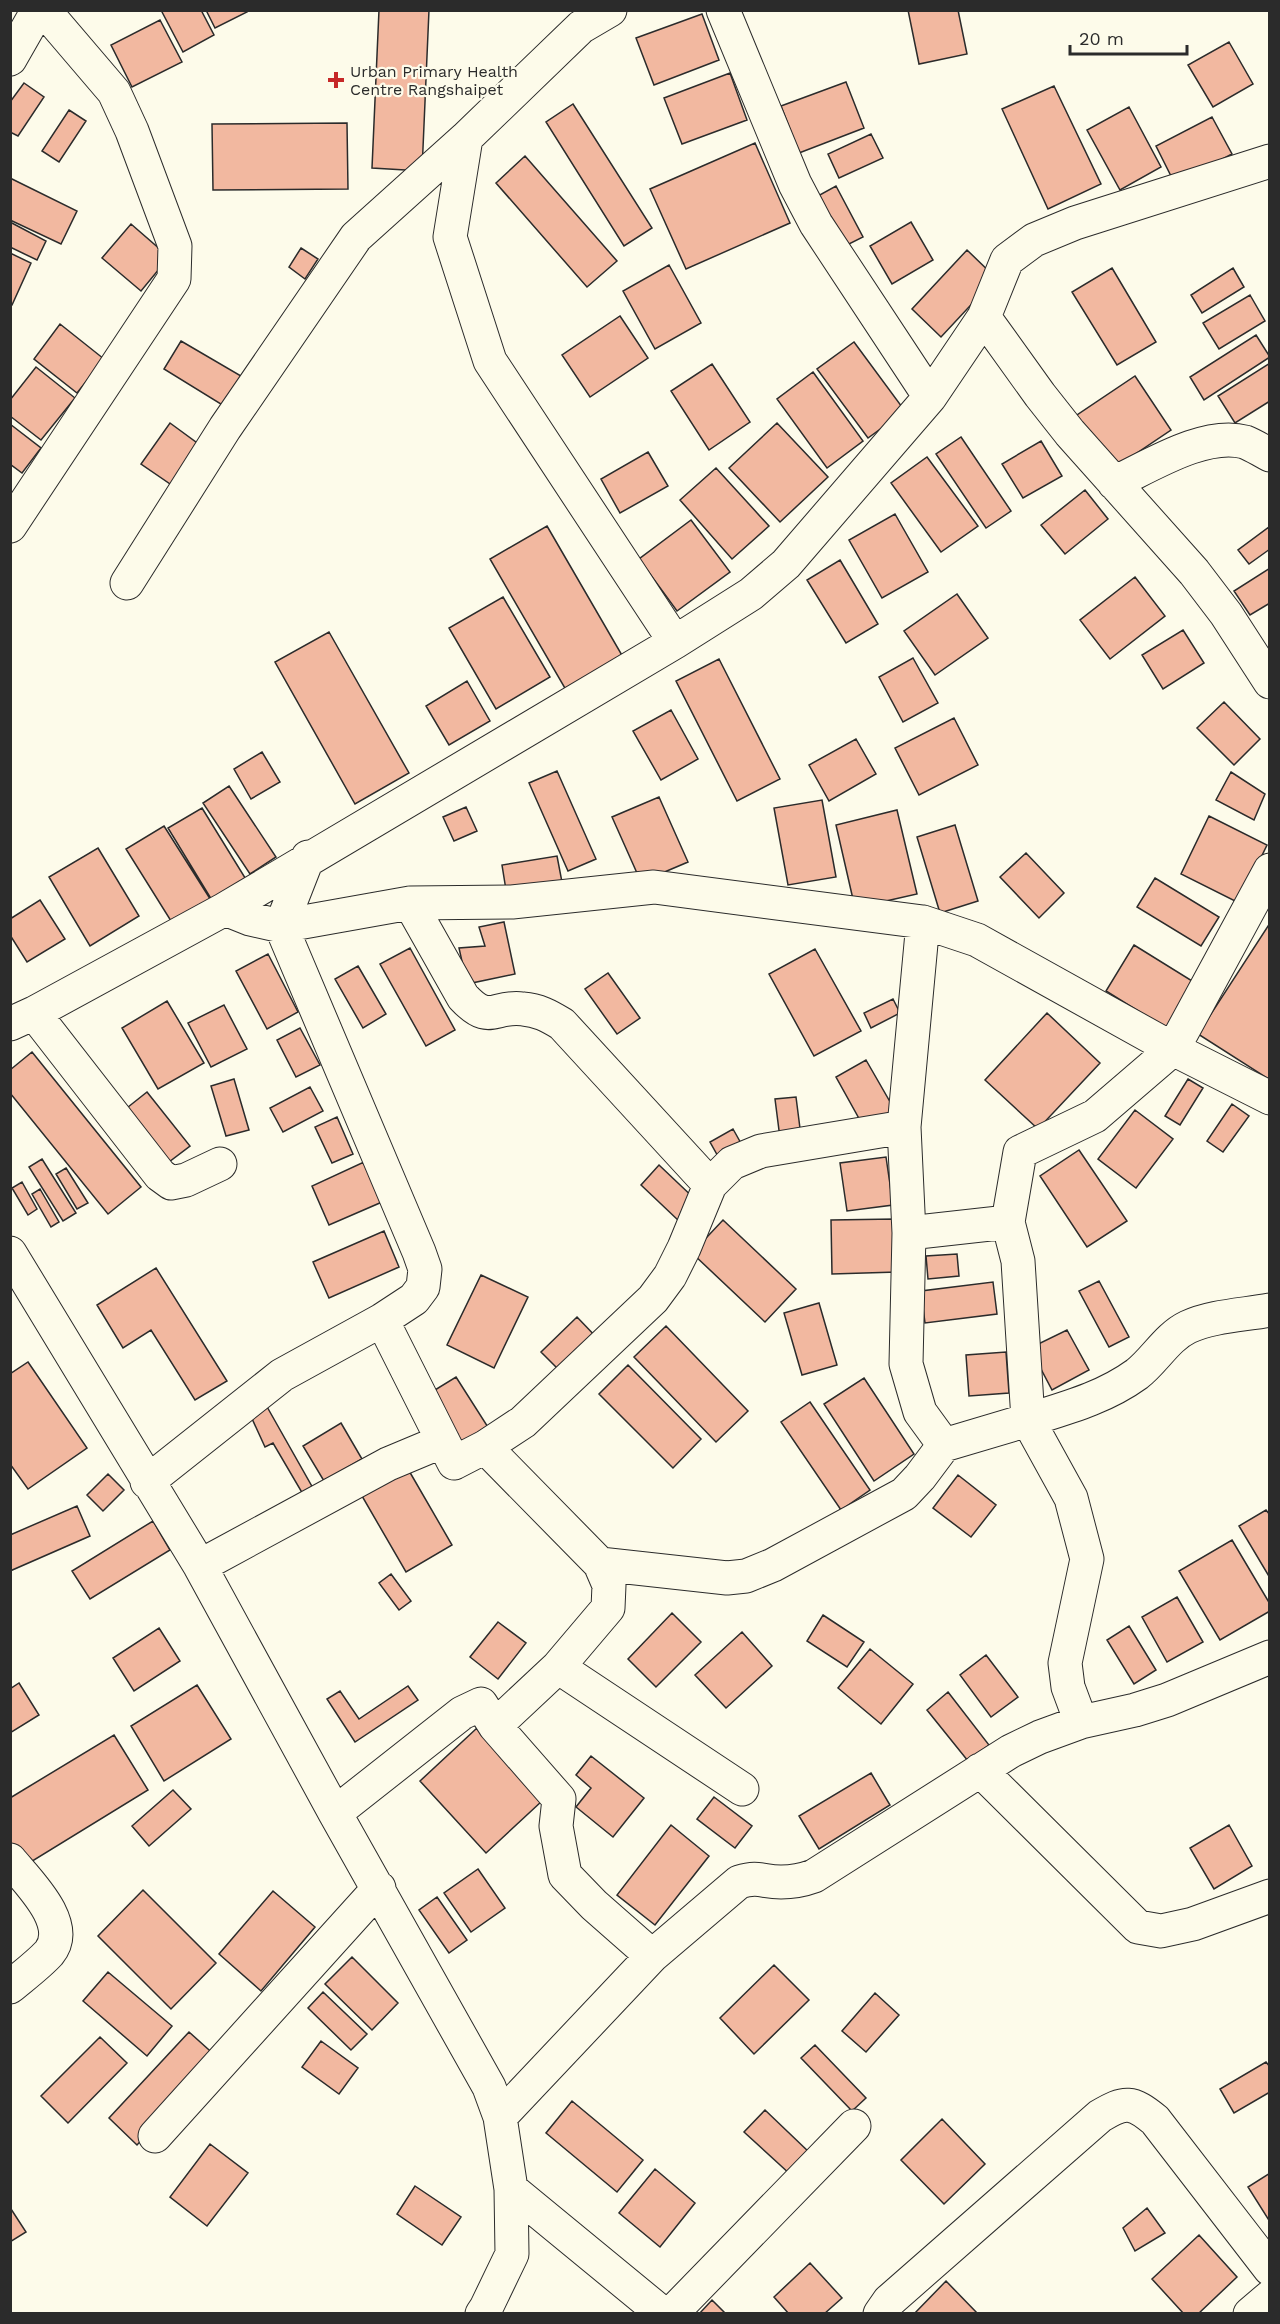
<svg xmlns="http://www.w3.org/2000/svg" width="1280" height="2324" viewBox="0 0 1280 2324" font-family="'Work Sans',sans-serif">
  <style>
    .building { fill: #f2b8a0; stroke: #2b2b2b; stroke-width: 1.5 }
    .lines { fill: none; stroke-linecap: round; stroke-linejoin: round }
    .minor-casing { stroke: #2b2b2b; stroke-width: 35 }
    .minor { stroke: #fdfbea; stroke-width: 33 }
    .poi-dot { fill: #c62828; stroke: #fdfbea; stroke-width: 2 }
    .labels { text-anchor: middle; stroke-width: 4.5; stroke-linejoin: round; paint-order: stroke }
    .poi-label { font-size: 16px; fill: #2b2b2b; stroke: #fdfbea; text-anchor: start }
  </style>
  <rect width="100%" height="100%" fill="#fdfbea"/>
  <!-- building -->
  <path class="building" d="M161,10h40l13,25 -31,17z
    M206,10h40l1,2 -32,16z
    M379,10h50l-7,161 -50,-3z
    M908,10h50l9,44 -48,10z
    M702,14l17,46 -65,25 -18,-47z
    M160,20l22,42 -50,25 -21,-42z
    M1229,42l24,42 -40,23 -25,-42z
    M730,73l17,47 -65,24 -18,-46z
    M846,82l18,46 -65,25 -18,-47z
    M24,83l20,14 -26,39 -8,-4v-30z
    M1054,86l47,98 -53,25 -46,-100z
    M573,104l79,124 -28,18 -78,-124z
    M1129,107l32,60 -41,23 -33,-60z
    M69,110l17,11 -27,41 -17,-11z
    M1212,117l20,37 -57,30 -19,-38z
    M347,123l1,66 -135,1 -1,-66z
    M871,134l12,24 -44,20 -11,-24z
    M755,143l35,80 -104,46 -36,-80z
    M525,156l92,105 -30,26 -91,-104z
    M10,178l67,33 -16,33 -51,-24z
    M836,186l27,51 -20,10 -27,-50z
    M10,222l36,19 -9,19 -27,-13z
    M911,222l22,38 -41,24 -22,-38z
    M131,224l38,33 -28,34 -39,-33z
    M301,248l17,11 -13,20 -16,-12z
    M967,250l29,28 -55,59 -29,-28z
    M10,253l21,10 -19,42h-2z
    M669,265l32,58 -46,26 -32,-58z
    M1112,268l44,74 -39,23 -45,-73z
    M1233,268l11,19 -42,26 -11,-18z
    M1250,295l15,26 -46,28 -16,-26z
    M620,316l28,42 -58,39 -28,-42z
    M60,324l44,35 -27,34 -43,-34z
    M1256,335l14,22 -66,43 -14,-23z
    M181,341l60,35 -17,30 -60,-37z
    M854,342l51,69 -37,27 -51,-69z
    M1270,363v38l-35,22 -17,-27z
    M712,364l38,58 -41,28 -38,-59z
    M36,367l39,31 -34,42 -31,-24v-16z
    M813,372l50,69 -36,27 -50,-69z
    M1135,376l36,54 -61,41 -36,-54z
    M170,423l34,25 -28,40 -35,-24z
    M777,423l51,54 -48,45 -51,-54z
    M10,424l31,24 -19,25 -12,-9z
    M961,437l50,74 -25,17 -50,-74z
    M1041,441l21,35 -39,22 -21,-34z
    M648,452l20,34 -48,27 -19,-34z
    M927,457l51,69 -37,26 -50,-69z
    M716,468l53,58 -37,33 -52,-59z
    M1085,490l23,29 -43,35 -24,-29z
    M895,514l33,58 -46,26 -33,-58z
    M691,520l39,52 -53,39 -38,-52z
    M547,526l76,131 -57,33 -76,-131z
    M1269,527l1,22 -21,15 -11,-14z
    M840,560l38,64 -32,19 -39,-63z
    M1270,568v35l-20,12 -16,-24z
    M1135,577l30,39 -55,43 -30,-39z
    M957,594l31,44 -53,37 -31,-44z
    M503,597l47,80 -54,32 -47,-81z
    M1183,630l21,33 -41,26 -21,-34z
    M329,632l80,141 -54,31 -80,-142z
    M913,658l25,45 -35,19 -24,-45z
    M719,659l61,120 -43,22 -61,-120z
    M467,681l23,40 -41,24 -23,-39z
    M1224,702l36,37 -26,26 -37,-37z
    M671,710l27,49 -37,21 -28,-49z
    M954,718l24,47 -59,30 -24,-47z
    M856,739l20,35 -47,27 -20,-36z
    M262,752l18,30 -29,17 -17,-30z
    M557,771l39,88 -28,12 -39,-88z
    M1231,772l34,22 -11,26 -38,-20z
    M229,786l47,71 -26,17 -47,-71z
    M659,797l29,65 -47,20 -29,-65z
    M822,800l14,77 -48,8 -14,-77z
    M466,807l11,24 -23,10 -11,-24z
    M202,808l45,73 -34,21 -45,-74z
    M897,810l20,84 -62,14 -19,-83z
    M1209,816l58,29 -28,58 -58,-29z
    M955,825l23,76 -38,12 -23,-76z
    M164,826l50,79 -38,24 -50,-80z
    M98,848l41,68 -49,30 -41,-69z
    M1026,853l38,40 -25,25 -39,-41z
    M557,856l5,26 -56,8 -4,-25z
    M1155,878l64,39 -18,29 -64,-39z
    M40,900l25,39 -38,23 -17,-27v-16z
    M504,922l11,52 -48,10 -8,-36 26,-2 -6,-19z
    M1270,923v157l-72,-46z
    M1134,945l63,39 -28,46 -63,-39z
    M410,948l45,82 -29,16 -46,-82z
    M815,949l46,82 -47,25 -45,-82z
    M268,954l30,58 -31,17 -31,-58z
    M358,966l28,48 -23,14 -28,-49z
    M608,973l32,45 -23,16 -32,-45z
    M893,999l7,14 -29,15 -7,-15z
    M167,1001l37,62 -46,26 -36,-61z
    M224,1005l23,44 -36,18 -23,-44z
    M1047,1013l53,50 -62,66 -53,-49z
    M300,1028l20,37 -24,12 -19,-37z
    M32,1052l109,135 -33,27 -98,-121v-23z
    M866,1060l31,54 -31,17 -30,-54z
    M234,1079l15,51 -23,6 -15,-50z
    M1188,1079l15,9 -23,37 -15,-9z
    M310,1087l13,24 -40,21 -13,-24z
    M147,1092l43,54 -29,22 -43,-53z
    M796,1097l6,47 -21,2 -6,-47z
    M1232,1104l17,12 -26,36 -16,-11z
    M1135,1110l38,29 -37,49 -38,-29z
    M337,1117l16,37 -21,9 -17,-36z
    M733,1129l14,25 -23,13 -14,-25z
    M1079,1150l48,71 -40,26 -47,-71z
    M886,1157l7,48 -46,6 -7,-48z
    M42,1159l34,54 -13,8 -34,-54z
    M364,1162l18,40 -53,23 -17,-39z
    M659,1165l39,37 -18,20 -39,-37z
    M66,1168l22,35 -11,6 -21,-35z
    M22,1182l15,27 -9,6 -16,-27z
    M40,1189l19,33 -8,5 -19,-33z
    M895,1219l2,53 -65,2 -1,-54z
    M723,1220l73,69 -31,33 -73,-69z
    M384,1231l15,36 -70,31 -16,-36z
    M957,1254l2,22 -31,3 -2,-23z
    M156,1268l71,113 -32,19 -44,-70 -28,18 -26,-43z
    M481,1275l47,22 -34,71 -47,-23z
    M1099,1281l30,56 -20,10 -30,-56z
    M993,1282l4,32 -72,9 -4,-32z
    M819,1303l18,62 -35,10 -18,-62z
    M577,1317l22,23 -35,35 -23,-23z
    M666,1326l82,85 -32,31 -82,-85z
    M1067,1330l22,40 -37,20 -22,-42z
    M1006,1352l3,41 -40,3 -3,-41z
    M28,1362l59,86 -59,41 -18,-25v-90z
    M628,1365l73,74 -28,29 -74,-74z
    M456,1377l37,58 -25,16 -38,-58z
    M864,1378l50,76 -40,27 -50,-77z
    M810,1402l60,88 -29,20 -60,-88z
    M266,1405l48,85 -10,6 -31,-53 -8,4 -17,-37z
    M341,1423l21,36 -38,22 -21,-35z
    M408,1469l44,76 -46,27 -44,-76z
    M108,1474l16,16 -21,21 -16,-16z
    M958,1475l38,30 -25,32 -38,-29z
    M77,1506l13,30 -80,35v-36z
    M1266,1510l4,5v63l-31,-52z
    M153,1521l17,29 -80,49 -18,-28z
    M1232,1540l38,64v7l-50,29 -41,-69z
    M391,1574l20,27 -12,9 -20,-27z
    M1177,1597l26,45 -36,20 -25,-45z
    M672,1613l29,29 -45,45 -28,-28z
    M823,1615l41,27 -17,25 -40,-26z
    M498,1622l28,21 -28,36 -28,-22z
    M1129,1626l27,44 -22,14 -27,-44z
    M159,1628l21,33 -46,30 -21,-33z
    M742,1632l30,34 -46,42 -31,-33z
    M870,1649l43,35 -32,40 -43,-36z
    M986,1655l32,42 -27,20 -31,-42z
    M19,1683l20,32 -29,18v-44z
    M197,1685l34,54 -67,42 -33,-55z
    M408,1686l10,14 -63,42 -28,-43 13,-8 19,28z
    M948,1692l41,53 -21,16 -41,-51z
    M477,1728l65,73 -56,52 -66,-72z
    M114,1735l34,55 -127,78 -11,-18v-52z
    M591,1756l53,42 -31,39 -37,-30 15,-19 -15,-13z
    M871,1773l19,32 -71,44 -20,-33z
    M173,1790l18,19 -42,37 -17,-20z
    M714,1797l38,29 -17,22 -38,-29z
    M671,1825l38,31 -54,69 -38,-30z
    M1229,1825l23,41 -38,23 -24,-41z
    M478,1869l27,39 -34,24 -27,-39z
    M143,1890l73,73 -45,46 -73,-73z
    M273,1891l42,36 -54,64 -42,-37z
    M437,1897l30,43 -18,13 -30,-43z
    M352,1957l46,46 -26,27 -47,-46z
    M774,1965l35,35 -55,54 -34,-36z
    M108,1972l64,54 -25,30 -64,-55z
    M323,1992l44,42 -16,16 -43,-42z
    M875,1993l24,22 -33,37 -24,-21z
    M189,2032l29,26 -81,87 -28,-27z
    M100,2037l27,26 -59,60 -27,-27z
    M321,2041l37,27 -19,26 -37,-27z
    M815,2045l51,53 -14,13 -51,-53z
    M1266,2062l4,5v25l-36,21 -14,-24z
    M572,2101l71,59 -26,32 -71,-59z
    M765,2110l46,44 -20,21 -47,-43z
    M942,2119l43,45 -41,40 -43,-44z
    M210,2144l38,29 -41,53 -37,-29z
    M655,2169l40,34 -35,44 -41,-34z
    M1270,2173v49l-22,-35z
    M415,2186l46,31 -19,28 -45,-31z
    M1147,2208l18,25 -30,18 -12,-23z
    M11,2209l15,23 -16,10v-32z
    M1199,2235l38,42 -39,37h-14l-32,-35z
    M810,2263l32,35 -18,16h-35l-15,-17z
    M946,2281l32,33h-64z
    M712,2300l14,14h-27z"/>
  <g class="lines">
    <!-- minor casing -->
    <g class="minor-casing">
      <path id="minor" d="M610,10l-29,17 -115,111 -16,99 40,124 185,281
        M723,10l72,174 21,40 114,173
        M10,59l28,-49
        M984,317l56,78 30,38 124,139 32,42 44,68
        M1114,483c36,-17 91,-52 131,-41 8,3 17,9 25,13
        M10,526l164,-247 1,-33 -43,-115 -18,-39 -70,-82
        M127,583l98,-155 131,-191 110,-99
        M1270,870l-97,179 -78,67 -75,36 -12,70 10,39 10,159c38,-12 76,-22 109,-46 18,-14 30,-37 51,-47 24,-11 55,-12 82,-17
        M410,903l53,94c27,29 30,8 60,12 15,1 26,7 39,15l148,161
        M225,909l450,-267 76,-48 35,-30 144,-167 54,-80 23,-57 27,-20 41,-17 195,-62
        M923,922l-19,205 5,106 -3,131 14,48 24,33 84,-25 43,78 16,61 -22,104 3,24 13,35
        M34,1013l126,162 11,8 15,-3 34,-16
        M10,1024l24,-11 191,-104 25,10 31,7 129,-23 102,-1 142,-15 269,35 54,18 196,109 97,49
        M909,1233l99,-11
        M10,1253l190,313 135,247 154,274 11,30 11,72 1,65 -26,54 -4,6
        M382,1320l72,143 31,-16 38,-25 130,-123 17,-23 14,-28 26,-63 22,-22 29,-12 143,-24
        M485,1447l115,117 9,21 -1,23 -50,59 -63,59
        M147,1482l135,-107 100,-55 32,-21 9,-12 2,-18 -6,-17 -138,-326 27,-69
        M600,1564l127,14 19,-2 27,-11 131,-71 16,-17 24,-32
        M200,1566l188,-102 55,-23
        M558,1667l184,122
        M980,1770l158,157 23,4 32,-7 77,-28
        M335,1813l127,-100 19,-9 14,22 64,73 -3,27 9,49 29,30 58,51 87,-74c21,-6 23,0 42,0 12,0 22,-2 33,-6l197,-125 29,-14 41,-15 54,-12 32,-10 103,-43
        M10,1860c17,21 63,64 39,93 -11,12 -26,23 -39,34
        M500,2117l152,-161
        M155,2136l224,-248
        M511,2189l152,125
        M671,2314l183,-188
        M880,2314l9,-13 211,-185c25,-15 32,-15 55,4l115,149
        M1250,2314l20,-17"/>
    </g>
    <!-- minor -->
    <use href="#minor" class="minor"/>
  </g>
  <!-- markers -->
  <path class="poi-dot" d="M333 71h6v6h6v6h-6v6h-6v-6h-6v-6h6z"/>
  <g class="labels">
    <!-- poi labels -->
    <g class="poi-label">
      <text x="350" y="77">Urban Primary Health<tspan x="350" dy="18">Centre Rangshaipet</tspan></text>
    </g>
  </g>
  <!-- border -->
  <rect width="1280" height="2324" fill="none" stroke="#2b2b2b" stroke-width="24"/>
  <!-- scale -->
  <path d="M1070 45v9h117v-9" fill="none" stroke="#2b2b2b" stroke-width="3"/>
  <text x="1079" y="45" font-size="18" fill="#2b2b2b" stroke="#fdfbea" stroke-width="4.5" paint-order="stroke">20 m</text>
</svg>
